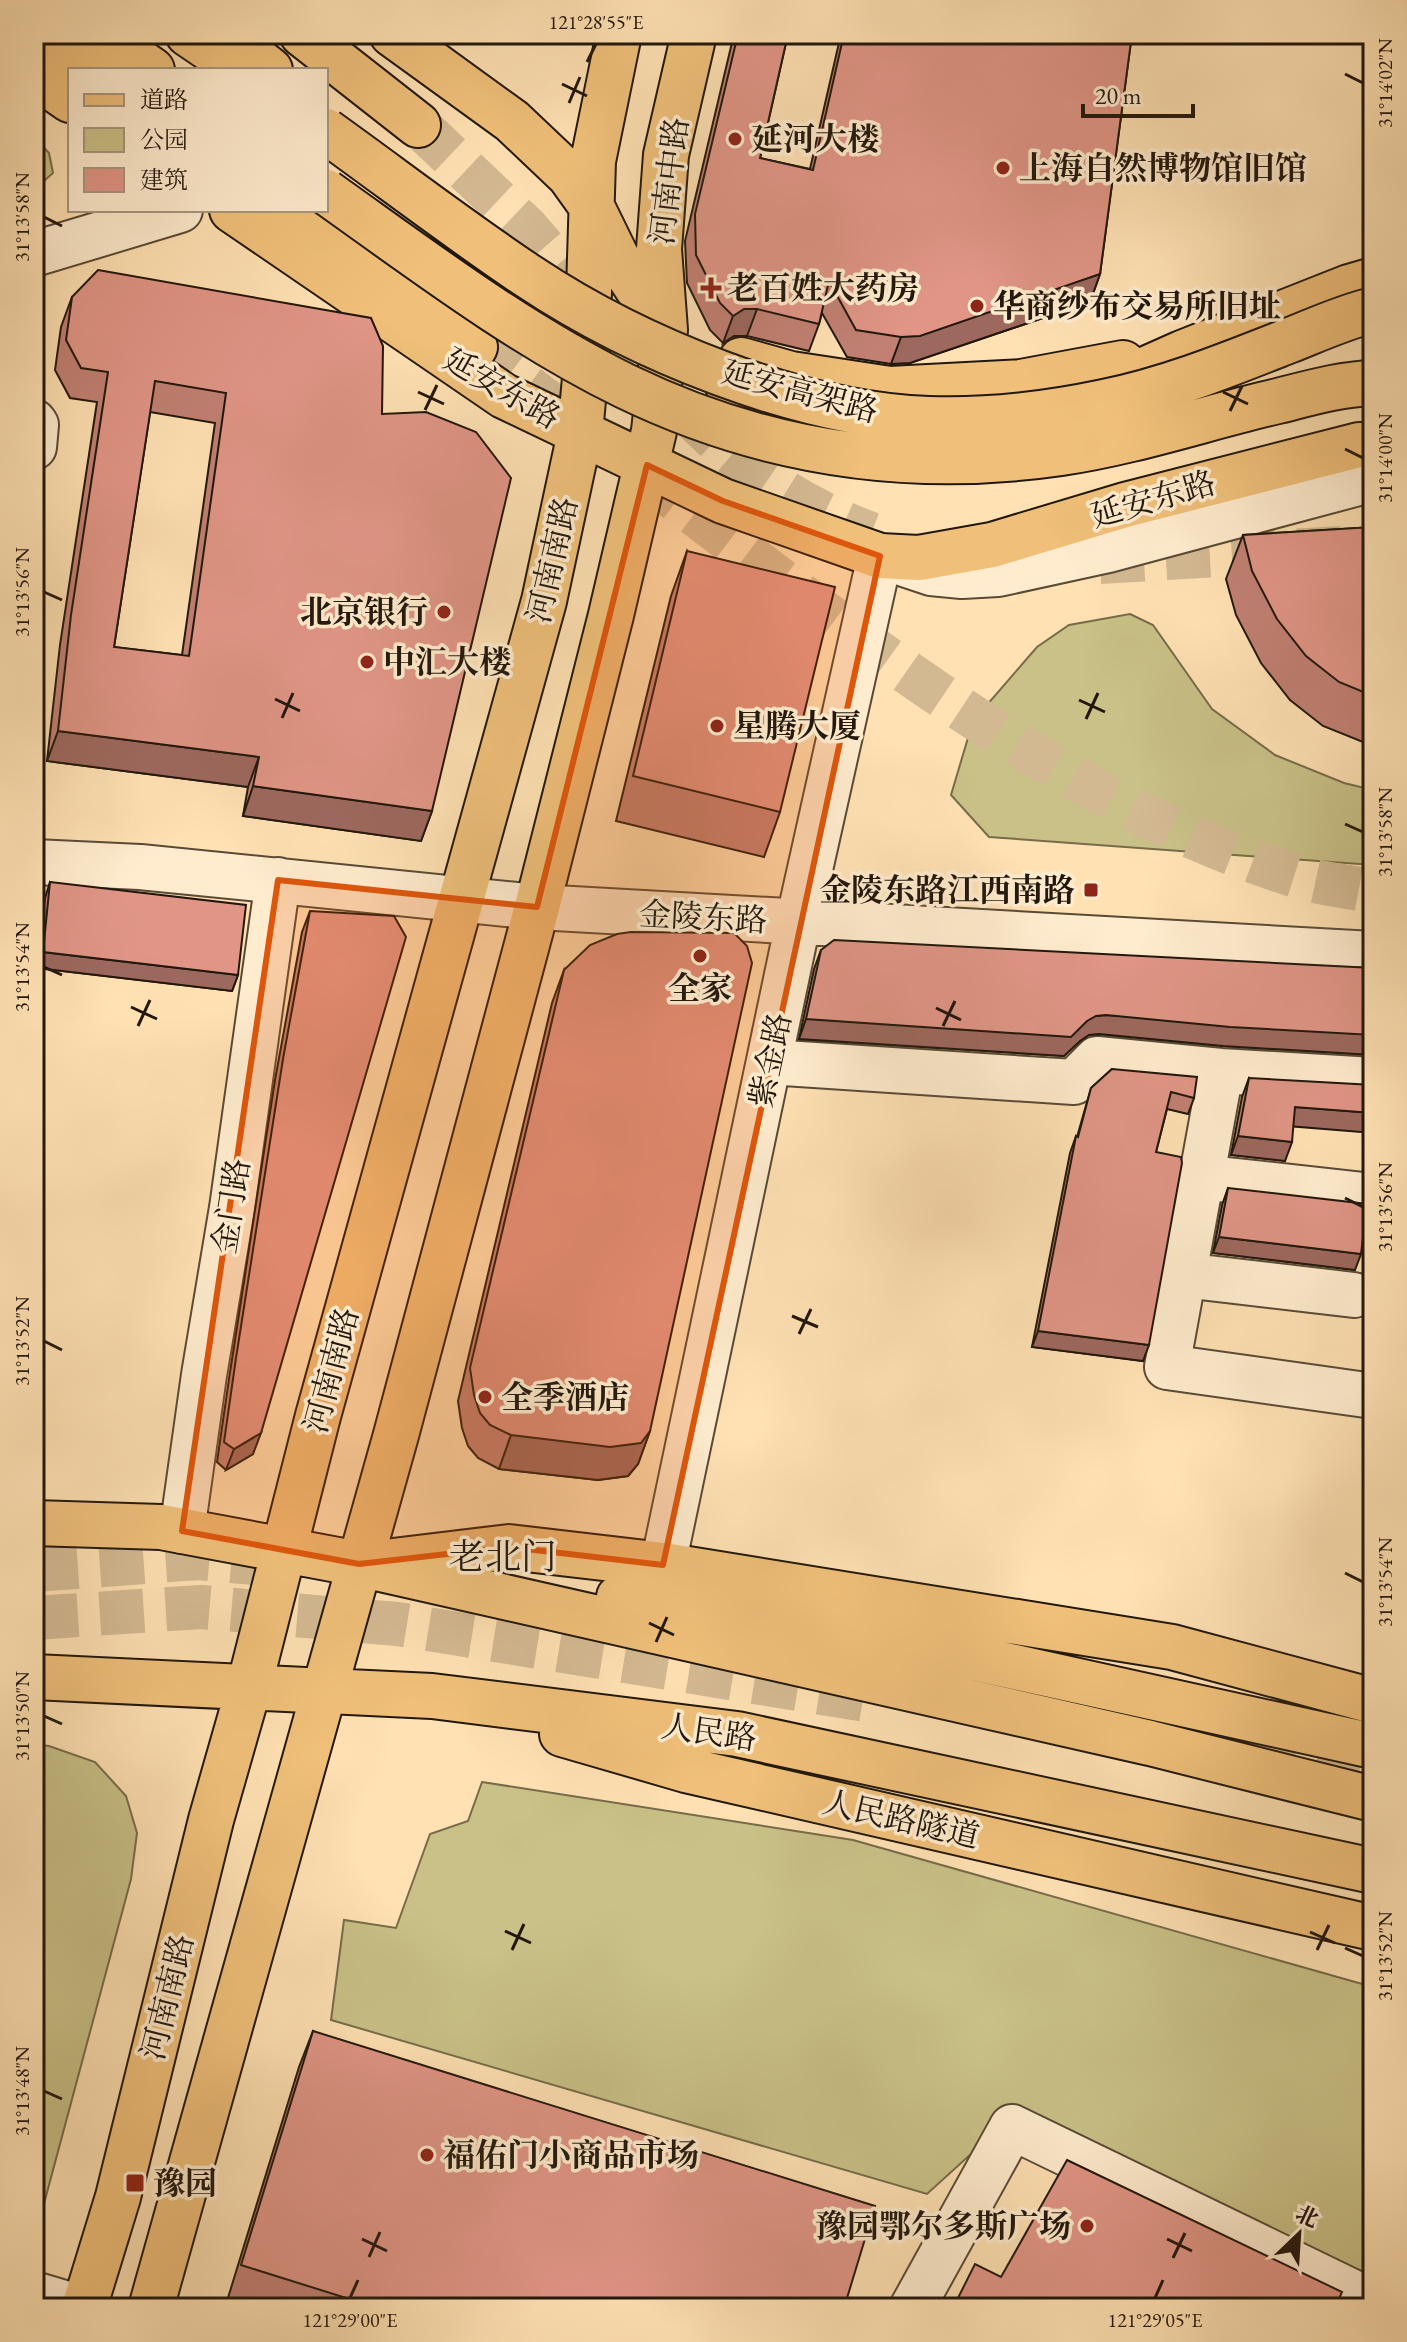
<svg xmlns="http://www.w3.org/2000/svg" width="1407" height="2342" viewBox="0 0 1407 2342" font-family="'EB Garamond','Noto Serif SC',serif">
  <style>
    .green { fill: #c9c187; stroke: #766c4a; stroke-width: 2 }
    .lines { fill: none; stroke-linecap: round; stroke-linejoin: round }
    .major-tunnel { stroke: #d3b992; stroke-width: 44; stroke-dasharray: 44 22; stroke-linecap: butt }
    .highway-tunnel { stroke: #d3b992; stroke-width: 44; stroke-dasharray: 44 22; stroke-linecap: butt }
    .minor-casing { stroke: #594a36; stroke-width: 48 }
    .major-casing { stroke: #22170d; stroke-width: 48 }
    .highway-casing { stroke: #22170d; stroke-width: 48 }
    .minor { stroke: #ffecce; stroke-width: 44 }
    .major { stroke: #f0c07a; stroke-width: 44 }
    .highway { stroke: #f0c07a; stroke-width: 44 }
    .highway-bridge-casing { stroke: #22170d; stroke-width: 48; stroke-linecap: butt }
    .highway-bridge { stroke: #f0c07a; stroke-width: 44 }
    .wall { fill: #c18073; stroke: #22170d; stroke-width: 2; fill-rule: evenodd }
    .shaded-wall { fill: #9d685e; stroke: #22170d; stroke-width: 2 }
    .building { fill: #e09586; stroke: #22170d; stroke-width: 2; fill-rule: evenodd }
    .marked { fill: #de560c; fill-opacity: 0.2; stroke: #de560c; stroke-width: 6; stroke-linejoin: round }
    .ticks { fill: none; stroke: #22170d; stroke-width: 3 }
    .poi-dot { fill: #8f2418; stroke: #ffecce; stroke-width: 3 }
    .labels { text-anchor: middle; stroke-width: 7; stroke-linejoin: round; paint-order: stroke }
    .poi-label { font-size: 32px; font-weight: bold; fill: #22170d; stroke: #ffecce; text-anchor: start }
    .street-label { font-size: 32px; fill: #22170d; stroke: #ffecce }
    .quarter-label { font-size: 36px; fill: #22170d; stroke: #ffecce }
    .neatline { fill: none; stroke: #22170d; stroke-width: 3 }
    .ticks-label { font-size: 20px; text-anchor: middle; fill: #22170d }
  </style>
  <rect width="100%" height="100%" fill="#ffe1b3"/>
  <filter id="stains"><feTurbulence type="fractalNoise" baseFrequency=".0025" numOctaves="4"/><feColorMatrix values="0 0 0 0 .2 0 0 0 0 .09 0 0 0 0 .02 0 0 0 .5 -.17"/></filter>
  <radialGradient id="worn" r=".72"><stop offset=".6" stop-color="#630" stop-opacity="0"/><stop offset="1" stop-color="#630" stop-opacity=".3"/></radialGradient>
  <!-- green -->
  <path class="green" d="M34,137l15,16 4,20 -19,17z
    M1130,614l23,11 59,84 63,46 69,28 29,7v75l-384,-28 -38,-42 22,-74 64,-74 32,-22z
    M34,1744l15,2 46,16 31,34 11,37 -6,46 -93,347 -4,5z
    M482,1782l371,58 520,147v290l-358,-163 -88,80 -596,-174 13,-100 52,8 34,-94 38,-13z"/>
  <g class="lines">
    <!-- major-tunnel -->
    <path class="major-tunnel" d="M34,1570l165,-12 76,7
      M34,1618l167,-11 196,17 487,79
      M1060,1698l313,74"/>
    <!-- highway-tunnel -->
    <path class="highway-tunnel" d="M418,125l108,102 79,91
      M475,347l78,59
      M684,409c57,59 111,96 187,125
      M642,474c203,154 408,324 654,402 24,8 52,10 77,16
      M1100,562l273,-16"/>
    <!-- minor casing -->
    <g class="minor-casing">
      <path id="minor" d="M34,254l146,-44
        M34,422l2,3 -2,22
        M34,862l106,5 397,40 836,47
        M769,1062l305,20 23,-23 124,12 152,9
        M1221,1071l-54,296 206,29
        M1200,1177l164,18
        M1183,1275l171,20
        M182,1531l22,-156 28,-167 46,-328
        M663,1565l135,-642 82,-367 51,17 31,3 36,-2 110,-24 265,-71
        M34,2294l47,14
        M912,2308l100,-181 361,175"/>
    </g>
    <!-- major casing -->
    <g class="major-casing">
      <path id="major" d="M224,34l46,36
        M392,34l120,87 57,54 23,32 24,49 46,70
        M34,75l36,25
        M232,210l272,186 219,105 157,55 39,2 73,-13 133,-40 234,-60h14
        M741,360l50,14 99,15 131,-7 102,-19
        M728,386l56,33 67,22
        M1090,394l92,-41 167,-66 24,-7
        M34,1523l127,4 198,37 791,179 223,56
        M393,1561l116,-14 154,18 509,82 201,54
        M619,1597l183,23 571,126
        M34,1677l398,19 305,38 636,137
        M562,1734l124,36 687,158
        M84,2308l34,-111 93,-377 38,-133 69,-271 226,-815 36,-168 7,-77 6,-195 26,-127
        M151,2308l245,-873 141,-528 74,-292 43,-184 11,-101 -6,-81 7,-94 28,-121"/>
    </g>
    <!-- highway casing -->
    <g class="highway-casing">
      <path id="highway" d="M48,34l47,36
        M100,34l52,36
        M188,34l53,36
        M302,34l116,91
        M286,210l189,137"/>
    </g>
    <!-- minor -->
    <use href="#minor" class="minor"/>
    <!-- major -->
    <use href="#major" class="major"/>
    <!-- highway -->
    <use href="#highway" class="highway"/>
    <!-- highway-bridge casing -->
    <g class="highway-bridge-casing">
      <path id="highway-bridge" d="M326,131c67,48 133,99 202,145 108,72 271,139 401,143 59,2 118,-5 175,-17 64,-13 123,-37 184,-61 28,-11 56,-24 85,-31
        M326,192c97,69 193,142 299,194 138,67 284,89 436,67 74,-11 144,-35 217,-52 32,-8 62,-17 95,-18"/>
    </g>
    <!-- highway-bridge -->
    <use href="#highway-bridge" class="highway-bridge"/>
  </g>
  <!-- wall -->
  <path class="wall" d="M734,34h54l-28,124 50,11 31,-135h291l-32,240 -10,28 -180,61 -19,1 -44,-7 -25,-44 -3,11 -10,27 -62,-15h-13l-11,7 -13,-13 -23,-47 -2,-42z
    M72,297l310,117 50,397 -11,30 -178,-25 5,-29 -201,-26 13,-116 37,-243 -27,-4 -15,-28 6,-43zM150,412l65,11 -33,232 -68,-8z
    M1373,527v219l-50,-20 -33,-26 -29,-37 -25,-48 -10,-36 17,-44z
    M687,551l93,261 -16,45 -148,-36 55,-225z
    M50,882l188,93 -6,16 -195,-23 8,-70z
    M310,911l-57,543 -27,16 -9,-8 12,-83 46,-299 27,-148z
    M821,950l552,18v87l-150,-9 -124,-12 -10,1 -9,6 -16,15 -265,-17 15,-70z
    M564,970l86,461 -12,33 -10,12 -30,4 -99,-11 -21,-11 -10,-12 -6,-18 -4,-27 94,-398z
    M1112,1069l82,29 -6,16 -21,-5 -11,43 -13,209 -111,-14 38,-194 6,-17 1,1 14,-49z
    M1249,1078l44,49 -8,34 -54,-6 11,-58z
    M1228,1188l127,82 -142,-17 9,-48z
    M313,2031l531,277h-596l-21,-7 72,-234z"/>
  <!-- shaded-wall -->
  <path class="shaded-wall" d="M1100,274l-10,28 -180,61 -19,1 10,-27z
    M744,309h13l-10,27h-13l-11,7 10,-27z
    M58,731l201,26 -11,30 -201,-26z
    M253,786l179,25 -11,30 -178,-25z
    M43,952l195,23 -6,16 -195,-23z
    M1106,1015l267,20v20l-150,-9 -124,-12 -10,1 -9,6 -16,15 -265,-17 7,-20 290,-3z
    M1295,1107l78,6v20l-85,-7z
    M1238,1136l54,6 -7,19 -54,-6z
    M1219,1237l142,17 -6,16 -142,-17z
    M1038,1331l111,14 -6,16 -111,-14z
    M650,1431l-12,33 -10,12 -30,4 -99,-11 12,-34z
    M261,1433l-8,21 -27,16 8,-21z"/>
  <!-- building -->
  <path class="building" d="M738,34h50l-28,124 53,12 31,-136h288l-32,240 -180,62 -19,1 -45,-7 -27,-49 -10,43 -62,-15h-13l-11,7 -13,-13 -24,-48 -1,-41z
    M98,270l273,48 12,28 -1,68 44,-2 50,20 35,46 -79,333 -179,-25 6,-29 -201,-26 13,-116 37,-243 -27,-4 -15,-28 6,-43zM155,381l71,12 -37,263 -75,-9z
    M1373,527v169l-34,-14 -33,-26 -29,-37 -25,-48 -9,-36z
    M687,551l148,36 -55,225 -147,-36z
    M50,882l196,23 -8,70 -195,-23z
    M310,911l84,5 12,21 -145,496 -27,16 -10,-7 12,-84 47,-299z
    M631,932l103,1 13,13 5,17 -102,468 -9,12 -31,4 -99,-12 -21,-10 -10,-12 -6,-18 -4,-27 94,-398 26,-25 27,-11z
    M834,940l539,28v67l-143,-8 -124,-12 -10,1 -9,5 -16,16 -265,-18 15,-69z
    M1112,1069l85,8 -3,21 -23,-6 -15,60 25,5 1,6 -33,182 -111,-14 38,-195 2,1 13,-49z
    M1249,1078l124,7v28l-78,-6 -3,35 -54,-6z
    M1228,1188l139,16 -6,50 -142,-17z
    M313,2031l562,175 -31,102h-466l-137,-43z
    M1067,2160l275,132 -7,16h-382l22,-44 26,13z"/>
  <!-- marked area -->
  <path class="marked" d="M647,465l76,36 157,55 -217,1009 -154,-18 -150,17 -177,-33 96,-651 259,27z"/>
  <!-- ticks -->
  <path class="ticks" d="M587,62l9,-18M1345,74l18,9M562,84l25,12M569,103l11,-26M44,217l18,9M418,392l26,12M1223,392l25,12M425,410l12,-25M1230,411l12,-25M1345,449l18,9M44,592l18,8M275,699l25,12M1079,700l26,12M282,718l11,-25M1086,719l12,-26M1345,824l18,8M44,967l18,8M131,1007l26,12M936,1008l25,12M138,1026l12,-26M943,1026l12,-25M1345,1198l18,9M792,1316l26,11M799,1334l12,-25M44,1341l18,9M1345,1573l18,9M649,1623l25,12M656,1642l11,-25M44,1716l18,8M505,1931l26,12M1310,1932l25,11M1345,1948l18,8M512,1950l12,-26M1317,1950l12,-25M44,2091l18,8M362,2239l25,12M1167,2239l25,12M369,2257l11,-25M1173,2258l12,-25M350,2298l8,-18M1155,2298l8,-18"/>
  <!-- markers -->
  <g class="poi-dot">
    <circle cx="735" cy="139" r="8"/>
    <circle cx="1003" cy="168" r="8"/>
    <path d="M707 276h8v8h8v8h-8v8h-8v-8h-8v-8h8z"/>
    <circle cx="977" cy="306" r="8"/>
    <circle cx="444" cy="612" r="8"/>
    <circle cx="367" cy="662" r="8"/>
    <circle cx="717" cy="726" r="8"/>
    <rect x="1083" y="882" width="16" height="16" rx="4"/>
    <circle cx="700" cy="956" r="8"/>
    <circle cx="485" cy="1397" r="8"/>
    <circle cx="427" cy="2155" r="8"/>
    <rect x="125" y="2173" width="20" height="20" rx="4"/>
    <circle cx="1087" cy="2226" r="8"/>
  </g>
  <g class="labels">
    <!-- poi labels -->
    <g class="poi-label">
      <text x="751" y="150">延河大楼</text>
      <text x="1019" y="179">上海自然博物馆旧馆</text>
      <text x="727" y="299">老百姓大药房</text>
      <text x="993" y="317">华商纱布交易所旧址</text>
      <text x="428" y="623" text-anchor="end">北京银行</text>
      <text x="383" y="673">中汇大楼</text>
      <text x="733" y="737">星腾大厦</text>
      <text x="1075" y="901" text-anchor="end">金陵东路江西南路</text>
      <text x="700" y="999" text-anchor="middle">全家</text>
      <text x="501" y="1408">全季酒店</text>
      <text x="443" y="2166">福佑门小商品市场</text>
      <text x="153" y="2194">豫园</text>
      <text x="1071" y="2237" text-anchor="end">豫园鄂尔多斯广场</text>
    </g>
    <!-- street labels -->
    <g class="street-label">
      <text transform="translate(669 181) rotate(-83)" y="11">河南中路</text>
      <text transform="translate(502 388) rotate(30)" y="11">延安东路</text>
      <text transform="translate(800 391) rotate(15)" y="11">延安高架路</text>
      <text transform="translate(1153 499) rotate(-16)" y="11">延安东路</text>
      <text transform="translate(552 560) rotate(-77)" y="11">河南南路</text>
      <text transform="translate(703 917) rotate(3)" y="11">金陵东路</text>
      <text transform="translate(770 1060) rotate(-78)" y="11">紫金路</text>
      <text transform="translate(231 1206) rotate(-81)" y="11">金门路</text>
      <text transform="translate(331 1370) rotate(-75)" y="11">河南南路</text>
      <text transform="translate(709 1732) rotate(8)" y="11">人民路</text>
      <text transform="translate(901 1819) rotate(13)" y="11">人民路隧道</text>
      <text transform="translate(167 1997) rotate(-76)" y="11">河南南路</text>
    </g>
    <!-- quarter labels -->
    <g class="quarter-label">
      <text x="503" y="1569">老北门</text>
    </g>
  </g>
  <!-- margin -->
  <rect width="1407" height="2342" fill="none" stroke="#ffe1b3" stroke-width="88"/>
  <!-- legend -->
  <rect x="68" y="68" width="260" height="144" fill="#ffecce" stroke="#a79781" stroke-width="2"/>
  <rect x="84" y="94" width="40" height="12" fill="#f0c07a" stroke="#a79781" stroke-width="2"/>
  <text x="140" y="108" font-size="24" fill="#22170d">道路</text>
  <rect x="84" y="128" width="40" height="24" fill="#c9c187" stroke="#a79781" stroke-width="2"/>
  <text x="140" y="148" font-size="24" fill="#22170d">公园</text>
  <rect x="84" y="168" width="40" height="24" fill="#e09586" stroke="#a79781" stroke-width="2"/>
  <text x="140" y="188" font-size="24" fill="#22170d">建筑</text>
  <!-- north arrow -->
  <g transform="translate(1299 2234) rotate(25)" stroke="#ffecce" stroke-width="6" paint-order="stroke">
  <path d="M0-6L14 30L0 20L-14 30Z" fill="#22170d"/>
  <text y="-12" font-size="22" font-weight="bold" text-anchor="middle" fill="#22170d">北</text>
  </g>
  <!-- scale -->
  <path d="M1083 104v12h110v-12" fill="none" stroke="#22170d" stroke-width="4"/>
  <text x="1095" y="104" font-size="24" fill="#22170d" stroke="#ffecce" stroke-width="6" paint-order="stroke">20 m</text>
  <rect x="44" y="44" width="1319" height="2254" class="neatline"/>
  <g class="ticks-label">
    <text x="596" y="29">121°28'55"E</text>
    <text transform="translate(1385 83) rotate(-90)" y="7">31°14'02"N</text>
    <text transform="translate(22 217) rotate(-90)" y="7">31°13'58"N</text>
    <text transform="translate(1385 458) rotate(-90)" y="7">31°14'00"N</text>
    <text transform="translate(22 592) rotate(-90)" y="7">31°13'56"N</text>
    <text transform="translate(1385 832) rotate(-90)" y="7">31°13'58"N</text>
    <text transform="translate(22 967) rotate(-90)" y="7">31°13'54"N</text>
    <text transform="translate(1385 1207) rotate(-90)" y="7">31°13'56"N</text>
    <text transform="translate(22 1341) rotate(-90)" y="7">31°13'52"N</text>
    <text transform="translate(1385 1582) rotate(-90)" y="7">31°13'54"N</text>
    <text transform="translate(22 1716) rotate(-90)" y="7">31°13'50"N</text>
    <text transform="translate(1385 1956) rotate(-90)" y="7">31°13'52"N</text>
    <text transform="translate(22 2091) rotate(-90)" y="7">31°13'48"N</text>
    <text x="350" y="2327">121°29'00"E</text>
    <text x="1155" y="2327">121°29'05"E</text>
  </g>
  <rect width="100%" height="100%" filter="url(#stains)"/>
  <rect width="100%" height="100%" fill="url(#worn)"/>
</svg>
